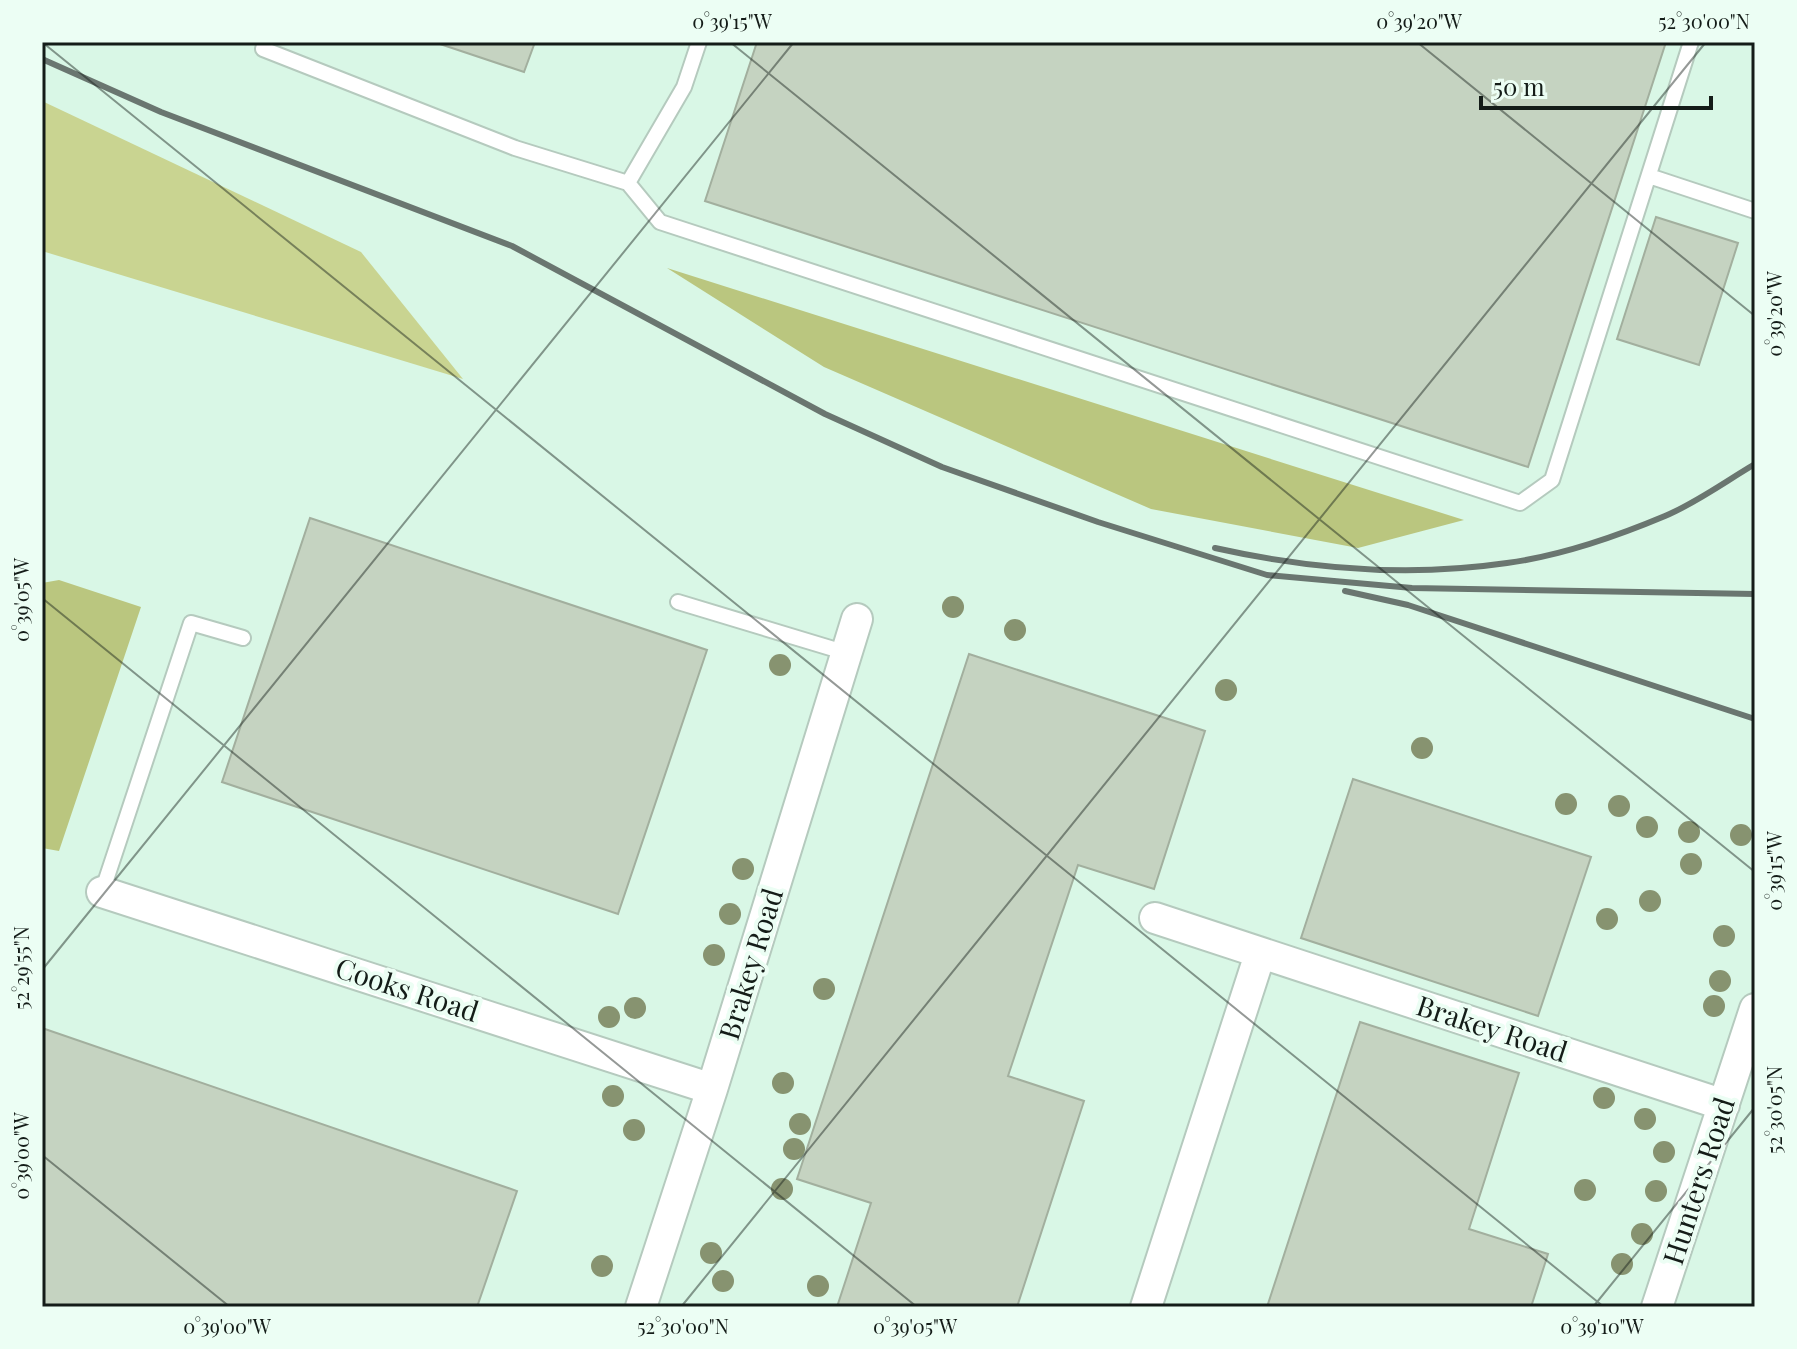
<svg xmlns="http://www.w3.org/2000/svg" width="1797" height="1349" viewBox="0 0 1797 1349" font-family="'Playfair Display',serif">
  <style>
    .built { fill: #d9f7e6 }
    .green { fill: #c9d491 }
    .forest { fill: #bac67f }
    .building { fill: #c5d3c1; stroke: #a2af9e; stroke-width: 2 }
    .lines { fill: none; stroke-linecap: round; stroke-linejoin: round }
    .service-casing { stroke: #b5cabe; stroke-width: 18 }
    .minor-casing { stroke: #b5cabe; stroke-width: 34 }
    .service { stroke: #fff; stroke-width: 14 }
    .minor { stroke: #fff; stroke-width: 30 }
    .rail { stroke: #6a7670; stroke-width: 6 }
    .tree { fill: #879370 }
    .ticks { fill: none; stroke: #141c18; stroke-width: 2; stroke-opacity: 0.45 }
    .labels { text-anchor: middle; stroke-width: 8; stroke-linejoin: round; paint-order: stroke }
    .street-label { font-size: 28px; fill: #141c18; stroke: #ecfef4 }
    .neatline { fill: none; stroke: #141c18; stroke-width: 3 }
    .ticks-label { font-size: 20px; text-anchor: middle; fill: #141c18 }
  </style>
  <rect width="100%" height="100%" fill="#ecfef4"/>
  <!-- built -->
  <path class="built" d="M42,42h1713v1265h-1713z"/>
  <!-- green -->
  <path class="green" d="M42,101l319,151 102,127 -421,-128z"/>
  <!-- forest -->
  <path class="forest" d="M667,268l797,252 -106,28 -207,-39 -327,-142z
    M59,580l82,27 -82,244 -17,-3v-265z"/>
  <!-- building -->
  <path class="building" d="M434,42h101l-11,30z
    M757,42h909l-138,425 -823,-266z
    M1656,217l82,26 -39,122 -82,-26z
    M310,518l397,132 -89,264 -396,-132z
    M969,654l236,77 -51,158 -76,-24 -70,211 76,25 -67,206h-180l34,-104 -74,-24z
    M1353,779l238,78 -53,159 -237,-78z
    M1360,1022l159,51 -50,156 79,25 -17,53h-264z
    M42,1028l475,163 -40,116h-435z"/>
  <g class="lines">
    <!-- service casing -->
    <g class="service-casing">
      <path id="service" d="M265,42l-2,7 252,99 113,35 32,39 860,281 32,-23 139,-438
        M1649,176l106,35
        M628,183l56,-96 15,-45
        M678,602l169,51
        M102,892l89,-269 52,15"/>
    </g>
    <!-- minor casing -->
    <g class="minor-casing">
      <path id="minor" d="M102,892l610,197
        M1155,918l569,187
        M641,1307l71,-218 145,-470
        M1146,1307l114,-353
        M1657,1307l98,-298"/>
    </g>
    <!-- service -->
    <use href="#service" class="service"/>
    <!-- minor -->
    <use href="#minor" class="minor"/>
    <!-- rail -->
    <path class="rail" d="M42,59l119,53 351,134 313,168 117,53 156,55 169,53 145,13 343,6
      M1215,548c94,21 196,29 292,15 53,-7 108,-26 158,-47 31,-13 61,-35 90,-52
      M1345,591l63,14 347,114"/>
  </g>
  <!-- trees -->
  <g class="tree">
    <circle cx="953" cy="607" r="11"/>
    <circle cx="1015" cy="630" r="11"/>
    <circle cx="780" cy="665" r="11"/>
    <circle cx="1226" cy="690" r="11"/>
    <circle cx="1422" cy="748" r="11"/>
    <circle cx="1566" cy="804" r="11"/>
    <circle cx="1619" cy="806" r="11"/>
    <circle cx="1647" cy="827" r="11"/>
    <circle cx="1689" cy="832" r="11"/>
    <circle cx="1741" cy="835" r="11"/>
    <circle cx="1691" cy="864" r="11"/>
    <circle cx="743" cy="869" r="11"/>
    <circle cx="1650" cy="901" r="11"/>
    <circle cx="730" cy="914" r="11"/>
    <circle cx="1607" cy="919" r="11"/>
    <circle cx="1724" cy="936" r="11"/>
    <circle cx="714" cy="955" r="11"/>
    <circle cx="1720" cy="981" r="11"/>
    <circle cx="824" cy="989" r="11"/>
    <circle cx="1714" cy="1006" r="11"/>
    <circle cx="635" cy="1008" r="11"/>
    <circle cx="609" cy="1017" r="11"/>
    <circle cx="783" cy="1083" r="11"/>
    <circle cx="613" cy="1096" r="11"/>
    <circle cx="1604" cy="1098" r="11"/>
    <circle cx="1645" cy="1119" r="11"/>
    <circle cx="800" cy="1124" r="11"/>
    <circle cx="634" cy="1130" r="11"/>
    <circle cx="794" cy="1149" r="11"/>
    <circle cx="1664" cy="1152" r="11"/>
    <circle cx="782" cy="1189" r="11"/>
    <circle cx="1585" cy="1190" r="11"/>
    <circle cx="1656" cy="1191" r="11"/>
    <circle cx="1642" cy="1234" r="11"/>
    <circle cx="711" cy="1253" r="11"/>
    <circle cx="1622" cy="1264" r="11"/>
    <circle cx="602" cy="1266" r="11"/>
    <circle cx="723" cy="1281" r="11"/>
    <circle cx="818" cy="1286" r="11"/>
  </g>
  <!-- ticks -->
  <path class="ticks" d="M42,42l1562,1265M730,42l1025,830M1417,42l338,274M42,598l875,709M42,970l752,-928M42,1155l188,152M681,1307l1025,-1265M1593,1307l162,-200"/>
  <g class="labels">
    <!-- street labels -->
    <g class="street-label">
      <text transform="translate(751 964) rotate(-73)" y="10">Brakey Road</text>
      <text transform="translate(407 990) rotate(18)" y="10">Cooks Road</text>
      <text transform="translate(1492 1029) rotate(18)" y="10">Brakey Road</text>
      <text transform="translate(1699 1181) rotate(-72)" y="10">Hunters Road</text>
    </g>
  </g>
  <!-- border -->
  <rect width="1797" height="1349" fill="none" stroke="#ecfef4" stroke-width="88"/>
  <!-- scale -->
  <path d="M1481 96v12h230v-12" fill="none" stroke="#141c18" stroke-width="4"/>
  <text x="1493" y="96" font-size="24" fill="#141c18" stroke="#ecfef4" stroke-width="6" paint-order="stroke">50 m</text>
  <rect x="44" y="44" width="1709" height="1261" class="neatline"/>
  <g class="ticks-label">
    <text x="732" y="29">0°39'15"W</text>
    <text x="1419" y="29">0°39'20"W</text>
    <text x="1704" y="29">52°30'00"N</text>
    <text transform="translate(1775 314) rotate(-90)" y="7">0°39'20"W</text>
    <text transform="translate(22 600) rotate(-90)" y="7">0°39'05"W</text>
    <text transform="translate(1775 871) rotate(-90)" y="7">0°39'15"W</text>
    <text transform="translate(22 968) rotate(-90)" y="7">52°29'55"N</text>
    <text transform="translate(1775 1110) rotate(-90)" y="7">52°30'05"N</text>
    <text transform="translate(22 1156) rotate(-90)" y="7">0°39'00"W</text>
    <text x="227" y="1334">0°39'00"W</text>
    <text x="683" y="1334">52°30'00"N</text>
    <text x="915" y="1334">0°39'05"W</text>
    <text x="1602" y="1334">0°39'10"W</text>
  </g>
</svg>
